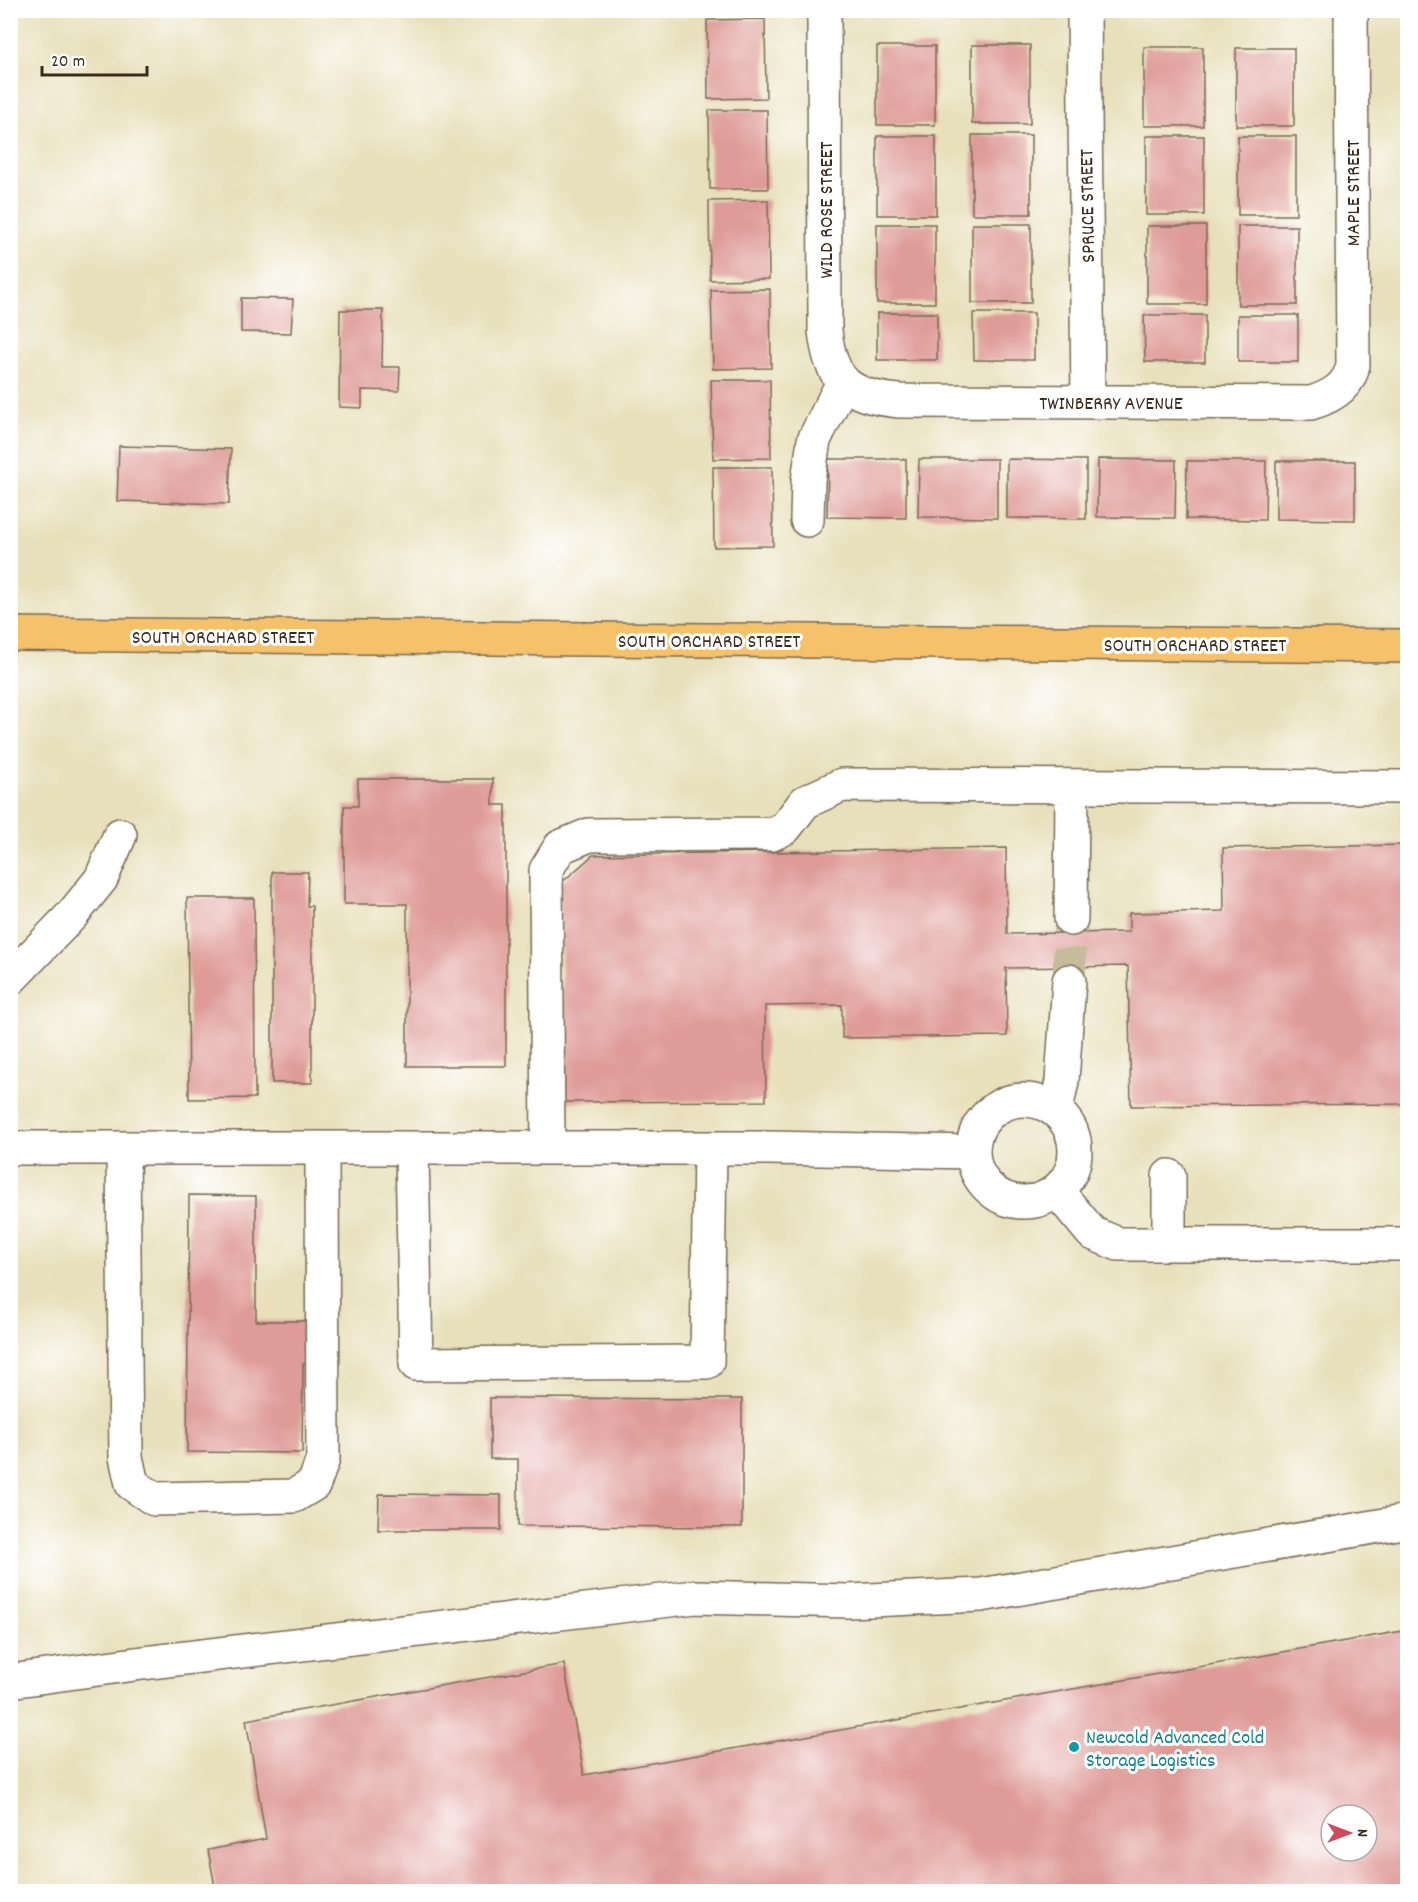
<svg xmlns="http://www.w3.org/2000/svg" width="1418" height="1902" viewBox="0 0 1418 1902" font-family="Dekko,sans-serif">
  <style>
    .building { fill: #df9b98; fill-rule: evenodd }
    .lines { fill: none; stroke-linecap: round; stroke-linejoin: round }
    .minor-tunnel { stroke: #c5bc9c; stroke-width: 33; stroke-dasharray: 33 16; stroke-linecap: butt }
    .minor-casing { stroke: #786a55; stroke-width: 36 }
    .major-casing { stroke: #786a55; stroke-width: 36 }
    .minor { stroke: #fff; stroke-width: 33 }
    .major { stroke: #f5c16b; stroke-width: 33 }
    .culture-dot { fill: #0f9aa8; stroke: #fff; stroke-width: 2 }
    .labels { text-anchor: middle; stroke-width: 6; stroke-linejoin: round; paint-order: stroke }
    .street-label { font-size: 20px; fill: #3b2a1e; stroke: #fff }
    .culture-label { font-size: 20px; fill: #0d838f; stroke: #fff; text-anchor: start }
  </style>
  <rect width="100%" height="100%" fill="#fff"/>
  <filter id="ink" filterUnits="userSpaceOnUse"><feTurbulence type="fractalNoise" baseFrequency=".0167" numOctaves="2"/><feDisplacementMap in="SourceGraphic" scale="12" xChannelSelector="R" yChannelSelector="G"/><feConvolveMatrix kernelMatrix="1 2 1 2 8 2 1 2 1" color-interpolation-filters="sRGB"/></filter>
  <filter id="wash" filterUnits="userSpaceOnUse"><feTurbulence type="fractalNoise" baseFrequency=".008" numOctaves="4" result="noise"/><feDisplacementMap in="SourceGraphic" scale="24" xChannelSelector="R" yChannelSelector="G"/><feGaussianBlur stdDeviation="1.35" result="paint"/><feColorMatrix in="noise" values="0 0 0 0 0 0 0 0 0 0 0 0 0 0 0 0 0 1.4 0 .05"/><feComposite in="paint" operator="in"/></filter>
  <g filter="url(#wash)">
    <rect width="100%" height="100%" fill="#e8e0bb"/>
    <g id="blocks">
      <!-- building -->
      <path class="building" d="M765,19l1,79 -58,1 -1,-79z
        M972,45h58v79h-58z
        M877,46h58v79h-58z
        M1144,47h59v79h-59z
        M1236,48h58v78h-58z
        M709,110h58l1,79h-58z
        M972,135h59v79h-59z
        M877,136h59v79h-59z
        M1146,136h58v79h-58z
        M1238,136h58v79h-58z
        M768,200l1,79 -59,1 -1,-79z
        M877,224h58v79h-58z
        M972,224h59v79h-59z
        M1147,226h59v78h-59z
        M1238,226h59v79h-59z
        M770,289l1,79 -58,1 -2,-79z
        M241,298l52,1 -2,34 -50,-1z
        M340,310h43l-1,57h18l-1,24 -37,-1v18l-23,-1z
        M877,313h60v47h-60z
        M973,313h61v47h-60z
        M1144,315h61v47h-60z
        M1238,315h60v47h-60z
        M711,380h59l1,78 -58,1z
        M119,446l112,3 -2,55 -112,-3z
        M828,459h78v59l-79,-1z
        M919,459h78v59l-79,-1z
        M1007,459l79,1v59l-79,-1z
        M1098,459l78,1 -1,58 -78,-1z
        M1187,461h79l-1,59 -79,-1z
        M1276,461h79v59l-79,-1z
        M713,467h59l1,79 -59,1z
        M358,779h135v26h13v261h-99v-162h-63v-98h14z
        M1408,845v259l-277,2 -3,-140 -122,2 1,68 -165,2v-33l-77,1 1,95 -202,1 -4,-218 33,-29 413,-7 1,86 122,-2v-19l95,-2 -1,-63z
        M272,872h36l-1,34h5v177h-40z
        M187,898h67l1,200 -66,1z
        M189,1195l67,1v125h55l-1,43h-7l-1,89 -115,-1z
        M490,1398l252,1v128l-224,-1v-67h-28z
        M379,1494l122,1v35h-123z
        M1408,1630v262h-1192l-8,-42 58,-11 -20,-119 318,-56 20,111zM1331,1815h36v36h-36z"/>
    </g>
  </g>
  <g filter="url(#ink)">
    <use href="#blocks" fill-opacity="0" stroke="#786a55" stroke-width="1.5"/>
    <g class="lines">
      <!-- minor-tunnel -->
      <path class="minor-tunnel" d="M1069,981l2,-62"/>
      <!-- minor casing -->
      <g class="minor-casing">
        <path id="minor" d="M824,10l1,321c6,51 23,65 74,70l412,2c20,-6 38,-16 42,-38l-2,-355
          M1084,10l4,392
          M807,520l1,-39 6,-41 29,-58
          M1071,919l1,-133
          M10,979l62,-64 29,-36 19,-44
          M973 1151a51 51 0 1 1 102 0a51 51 0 1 1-102 0Z
          M1056,1110l6,-29 7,-100
          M10,1148h759l203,4
          M123,1148l3,309 6,27 22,15 140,-3 20,-12 9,-25 -1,-311
          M412,1148l4,216 291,-2 3,-214
          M548,1148l-2,-278 14,-23 29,-12 183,-1 13,-6 20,-26 37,-17 566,2
          M1169,1176v66
          M1057,1191l35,42 26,11h290
          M10,1681l125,-17 560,-67 153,4 133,-6 427,-74"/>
      </g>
      <!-- major casing -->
      <g class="major-casing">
        <path id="major" d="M10,634l1398,12"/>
      </g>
      <!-- minor -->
      <use href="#minor" class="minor"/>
      <!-- major -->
      <use href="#major" class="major"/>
    </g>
  </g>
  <!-- markers -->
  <circle class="culture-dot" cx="1074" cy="1747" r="6"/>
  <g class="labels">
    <!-- street labels -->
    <g class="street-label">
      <text transform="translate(1352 193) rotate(-90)" y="7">MAPLE STREET</text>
      <text transform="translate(1086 206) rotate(-91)" y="7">SPRUCE STREET</text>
      <text transform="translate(825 210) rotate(-90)" y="7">WILD ROSE STREET</text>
      <text x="1111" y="409">TWINBERRY AVENUE</text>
      <text x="223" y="643">SOUTH ORCHARD STREET</text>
      <text x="709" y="647">SOUTH ORCHARD STREET</text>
      <text x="1195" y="651">SOUTH ORCHARD STREET</text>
    </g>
    <!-- culture labels -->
    <g class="culture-label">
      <text x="1086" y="1743">Newcold Advanced Cold<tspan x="1086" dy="23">Storage Logistics</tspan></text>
    </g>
  </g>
  <!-- margin -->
  <rect width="1418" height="1902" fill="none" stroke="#fff" stroke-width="36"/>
  <!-- north arrow -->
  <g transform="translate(1349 1833) rotate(90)"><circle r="28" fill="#ffffff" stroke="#b1aaa5" stroke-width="1.5"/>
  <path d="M0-4.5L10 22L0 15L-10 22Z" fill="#d1495b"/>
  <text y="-9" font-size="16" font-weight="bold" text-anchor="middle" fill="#3b2a1e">N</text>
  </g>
  <!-- scale -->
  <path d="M42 66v9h105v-9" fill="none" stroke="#3b2a1e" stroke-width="3"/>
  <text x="51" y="66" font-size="18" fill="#3b2a1e" stroke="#ffffff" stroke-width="4.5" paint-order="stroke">20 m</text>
</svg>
